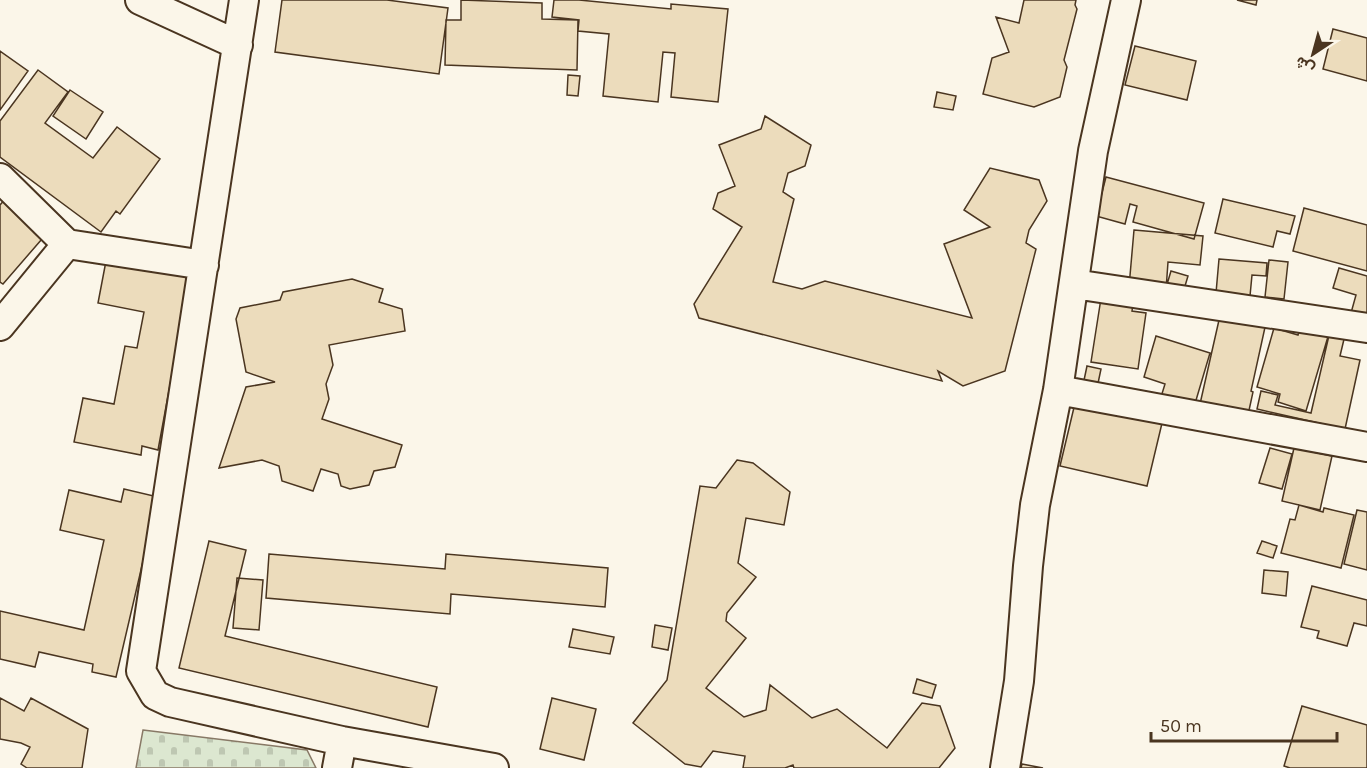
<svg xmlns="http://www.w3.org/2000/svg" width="1367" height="768" viewBox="0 0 1367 768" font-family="Karla,Vazirmatn,sans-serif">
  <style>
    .cemetery { fill: url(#cemetery-stones); stroke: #887966; stroke-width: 1.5 }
    .building { fill: #ecdcbc; stroke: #4a3520; stroke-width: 1.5 }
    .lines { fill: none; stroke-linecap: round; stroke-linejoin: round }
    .minor-casing { stroke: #4a3520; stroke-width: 32 }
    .minor { stroke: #fbf6e9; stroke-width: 28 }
  </style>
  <defs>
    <pattern id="cemetery-stones" width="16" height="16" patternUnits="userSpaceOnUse" patternTransform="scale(1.5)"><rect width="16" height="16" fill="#dce7d0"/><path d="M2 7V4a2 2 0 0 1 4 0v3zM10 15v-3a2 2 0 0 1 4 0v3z" fill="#bec7b2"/></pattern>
  </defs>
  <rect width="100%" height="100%" fill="#fbf6e9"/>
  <!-- cemetery -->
  <path class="cemetery" d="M143,730l164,20 9,18h-180z"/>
  <!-- building -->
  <path class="building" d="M282,0h105l61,8 -9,66 -164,-22z
    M461,0l81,3v16l36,1 -1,50 -132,-5 1,-45h15z
    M554,0h25l92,9v-5l57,5 -10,93 -47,-5 4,-44 -12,-1 -5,50 -55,-6 6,-62 -31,-3 1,-11 -27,-3z
    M1024,0h52l-1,5 2,4 -13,51 3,7 -7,30 -26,10 -51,-13 9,-36 17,-6 -13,-35 23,6z
    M1237,0h20l-1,5z
    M1333,29l34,9v43l-44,-12z
    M1135,46l61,15 -9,39 -62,-15z
    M0,51l28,20 -28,39z
    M38,70l30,22 -23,31 48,35 24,-31 43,32 -40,55 -4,-3 -15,21 -101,-75v-36z
    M568,75l12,1 -2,20 -11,-1z
    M70,90l33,22 -17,27 -33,-23z
    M937,92l19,4 -3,14 -19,-3z
    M765,116l46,29 -6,21 -17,7 -5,19 11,7 -21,83 29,7 23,-8 147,37 -28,-74 46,-17 -26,-17 26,-42 49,12 8,21 -18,29 -3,13 10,6 -31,122 -42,15 -25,-15 4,10 -243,-63 -5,-14 48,-77 -29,-18 5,-16 17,-7 -16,-41 42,-16z
    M1106,177l98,26 -10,36 -61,-17 4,-16 -7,-2 -5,20 -29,-8z
    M7,197l41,35 -45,52 -3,-2v-77z
    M1223,199l72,17 -5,18 -13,-3 -4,16 -58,-14z
    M1304,208l63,17v46l-74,-20z
    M1134,230l69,6 -3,29 -32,-3 -2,28 -37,-3z
    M1219,259l48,4 -1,13 -14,-1 -2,21 -34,-3z
    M1269,260l19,2 -4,37 -19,-2z
    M106,261l84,16 -32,173 -16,-4 -1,9 -67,-13 9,-44 31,6 11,-58 12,2 7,-36 -46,-9z
    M1339,268l28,8v42l-16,-5 5,-18 -23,-7z
    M1171,271l17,5 -6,20 -17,-5z
    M352,279l31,10 -4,13 23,7 3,22 -76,14 4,20 -7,19 3,15 -7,20 80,26 -7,22 -21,4 -5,14 -19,4 -9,-3 -3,-12 -17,-5 -8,22 -31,-10 -3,-15 -17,-6 -43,8 27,-81 29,-5 -29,-10 -10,-53 4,-11 40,-8 3,-8z
    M1102,292l32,5 -2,14 14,2 -8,56 -47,-7z
    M1224,298l45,11 -18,82 2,1 -5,23 -48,-11z
    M1304,315l28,8 -26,88 -28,-9 2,-8 -23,-7 17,-59 24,7z
    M1330,331l15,4 -5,21 20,4 -15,69 -88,-20 4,-18 17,4 -3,10 36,8z
    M1156,336l54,17 -16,54 -33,-10 4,-13 -21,-7z
    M1087,366l14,3 -4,19 -14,-3z
    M1076,399l87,20 -16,67 -87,-20z
    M1270,448l22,6 -10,35 -23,-6z
    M1294,448l38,8 -12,54 -38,-9z
    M737,460l16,3 37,29 -6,33 -38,-7 -8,45 18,14 -29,36 -1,8 20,17 -40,50 38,29 22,-7 4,-25 42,33 25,-9 50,39 35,-45 18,3 15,42 -16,20h-145l-1,-3 -8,3h-42l2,-12 -32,-5 -12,16 -16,-3 -52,-41 34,-43 33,-194 16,2z
    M124,489l34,8 -42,180 -24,-5 1,-8 -54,-12 -4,15 -35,-8v-48l84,19 20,-90 -44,-10 9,-40 52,12z
    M1299,505l24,7 1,-4 30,7 -13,53 -60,-15 9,-34 5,1z
    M1357,510l10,2v58l-23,-6z
    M209,541l37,9 -21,86 212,51 -9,40 -249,-59z
    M1262,541l15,5 -4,12 -16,-5z
    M269,554l176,15 1,-15 162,14 -3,39 -154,-13 -1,20 -184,-16z
    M1264,570l24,2 -2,24 -24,-3z
    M237,578l26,2 -4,50 -26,-2z
    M1312,586l55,14v26l-13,-3 -7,23 -30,-8 2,-7 -18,-4z
    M655,625l17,3 -4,22 -16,-3z
    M573,629l41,8 -4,17 -41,-7z
    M917,679l19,6 -4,13 -19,-5z
    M0,698l24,13 7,-13 57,31 -6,39h-55l-6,-4 9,-17 -9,-4 -21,-4z
    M552,698l44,11 -12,51 -44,-11z
    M1302,706l65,19v43h-77l-6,-2z
    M1022,764l21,4h-22z"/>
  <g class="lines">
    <!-- minor casing -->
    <g class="minor-casing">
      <path id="minor" d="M140,0l98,45
        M244,0l-103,671 14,24 15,7 172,39 152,27
        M0,178l67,66
        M1074,284l293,44
        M0,326l67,-82 137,21
        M1058,390l309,57
        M337,768l5,-27
        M1005,768l14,-87 9,-115 7,-61 23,-115 35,-239 33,-151"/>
    </g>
    <!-- minor -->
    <use href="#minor" class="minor"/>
  </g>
  <!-- north arrow -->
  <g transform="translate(1313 54) rotate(216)" stroke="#fbf6e9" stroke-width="4.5" paint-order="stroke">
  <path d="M0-4.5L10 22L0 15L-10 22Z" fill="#4a3520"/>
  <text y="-9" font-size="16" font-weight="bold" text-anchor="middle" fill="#4a3520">ش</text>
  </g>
  <!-- scale -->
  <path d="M1151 732v9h186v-9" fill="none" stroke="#4a3520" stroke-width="3"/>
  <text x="1160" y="732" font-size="18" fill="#4a3520" stroke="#fbf6e9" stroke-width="4.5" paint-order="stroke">50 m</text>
</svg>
